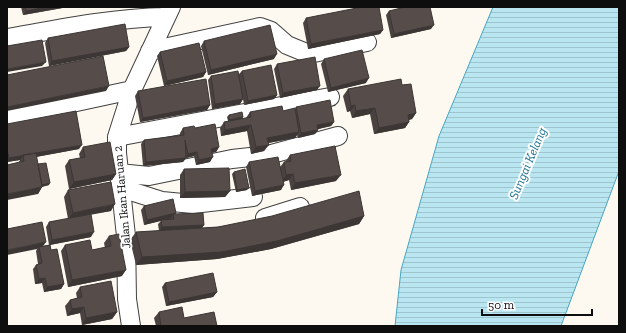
<svg xmlns="http://www.w3.org/2000/svg" width="626" height="333" viewBox="0 0 626 333" font-family="'Zilla Slab',serif">
  <style>
    .water { fill: url(#water-rules); stroke: #46a6c2 }
    .lines { fill: none; stroke-linecap: round; stroke-linejoin: round }
    .minor-casing { stroke: #414141; stroke-width: 20 }
    .minor { stroke: #fff; stroke-width: 18 }
    .wall { fill: #4a4240 }
    .shaded-wall { fill: #3c3634 }
    .building { fill: #564d4b; stroke: #3c3634 }
    .labels { text-anchor: middle; stroke-width: 4; stroke-linejoin: round; paint-order: stroke }
    .street-label { font-size: 12px; fill: #0e0e0e; stroke: #fff }
    .water-label { font-size: 13px; font-style: italic; fill: #227795; stroke: #fff }
  </style>
  <defs>
    <pattern id="water-rules" width="6" height="5" patternUnits="userSpaceOnUse"><rect width="6" height="5" fill="#b9e6f1"/><path d="M0 2.5h6" fill="none" stroke="#9ec4cd"/></pattern>
  </defs>
  <rect width="100%" height="100%" fill="#fef9f0"/>
  <!-- water -->
  <path class="water" d="M493,7h126v164l-58,155h-166l6,-56 38,-134z"/>
  <g class="lines">
    <!-- minor casing -->
    <g class="minor-casing">
      <path id="minor" d="M7,38c52,-9 105,-20 158,-21
        M150,51l110,-24 11,4 16,14 22,9 58,-12
        M7,117l125,-27
        M117,137l213,-40
        M119,173l30,3 83,-17 36,-4 70,-19
        M121,188l41,13 31,3 60,-7
        M265,218l35,-11
        M131,326l-4,-27 -1,-63 -9,-83v-16l15,-47 39,-83"/>
    </g>
    <!-- minor -->
    <use href="#minor" class="minor"/>
  </g>
  <!-- wall -->
  <path class="wall" d="M21,7h47l-45,8z
    M389,11l42,18 -40,9 -5,-23z
    M306,18l77,12 -3,4 -72,15 -5,-26z
    M48,38l81,9 -3,4 -77,15 -4,-23z
    M204,41l70,18 -66,16 -7,-29z
    M160,52l46,20 -3,5 -39,9 -7,-30z
    M324,59l42,24 -38,9 -7,-28z
    M277,64l40,26 -37,8 -6,-29z
    M242,71l35,24 -3,4 -30,6 -1,-6 -3,5 -28,5 -4,-29 3,-4 28,-2z
    M402,85l14,28 -4,6 -3,1v2l-4,6 -31,6 -4,-20 -18,4 -2,-7 -3,1 -4,-16 5,-7z
    M138,91l72,14 -3,5 -67,12 -5,-26z
    M296,107l38,15 -3,4 -13,3 -3,5 -17,4 -1,-3 -2,3 -27,5 -4,8 -13,3 -4,-23 -26,5 -1,-8 4,-6 4,-1 -1,-4 2,-2 14,2 -1,2 4,-1 4,-6 33,-1 12,-2z
    M7,124l72,25 -43,8 2,8 11,20 -7,2 -4,7 -19,-32 1,-2 -13,2z
    M183,128h12l24,19 -3,5 -4,1 -2,9 -14,3 -2,-9 -8,2 -3,4 -40,4 -2,-22 3,-4 36,-4v-3z
    M83,147l33,27 -4,6 -43,9 -4,-23 4,-6 11,-2 -1,-4z
    M290,155l46,26 -45,9 -2,-10 -6,2 -2,8 -29,6 -6,-29 3,-5 31,5 4,-5h1z
    M184,169l46,22 -5,6 -45,1v-23z
    M234,172l13,18 -11,2 -4,-18z
    M68,190l43,21 -20,3v23l-41,8 1,5 13,34 -3,5 -17,3 -2,-9 -7,1 -2,-15 3,-4 2,-1 -2,-13 1,-2 5,-27 1,24 6,-1 -3,-18 3,-5 19,-3 -4,-22z
    M144,206l32,8 28,11 -2,3 162,-12 -5,8 -88,25 -54,10 -81,6 -6,-25 6,-8 23,-1 -1,-7 3,-3 -17,4 -3,-15z
    M109,236l13,40 -54,11 -7,-36 4,-6 27,5 13,-2 -1,-5z
    M165,283l52,9 -4,5 -47,9 -4,-19z
    M80,287l37,25 -5,7 -30,6 -2,-12 -13,3 -2,-10 5,-6 7,-2 -1,-5z
    M159,312l25,6 33,8h-61l-2,-8z"/>
  <!-- shaded-wall -->
  <path class="shaded-wall" d="M46,7h22l-45,8 3,-4z
    M434,25l-3,4 -40,9 3,-4z
    M383,30l-3,4 -72,15 3,-5z
    M129,47l-3,4 -77,15 3,-5z
    M277,54l-3,5 -66,16 3,-5z
    M46,62l-4,4 -35,6v-3z
    M206,72l-3,5 -39,9 3,-5z
    M369,78l-3,5 -38,9 3,-4z
    M109,86l-3,5 -99,20v-4z
    M320,86l-3,4 -37,8 3,-5z
    M277,95l-3,4 -30,6 4,-4z
    M243,99l-3,5 -28,5 3,-5z
    M210,105l-3,5 -67,12 3,-4z
    M355,105l-5,6 -3,1 4,-6z
    M375,108l-5,6 -18,4 4,-7z
    M416,113l-4,6 -9,2 5,-6z
    M243,117l-1,2 -14,3 1,-2z
    M334,122l-3,4 -17,4 3,-5z
    M409,122l-4,6 -31,6 5,-6z
    M251,125l-4,6 -26,5 4,-6z
    M318,130l-3,4 -17,4 3,-5z
    M299,132l-4,6 -32,6 4,-6z
    M82,145l-3,4 -55,10 -1,-4z
    M269,145l-5,6 -13,3 5,-7z
    M219,147l-3,5 -8,1 3,-4z
    M197,152l-3,4 -8,2 -3,4 -40,4 3,-4 39,-4 3,-4z
    M23,156l-3,4 -13,2v-2l2,-2z
    M213,157l-3,5 -14,3 3,-5z
    M116,174l-4,6 -43,9 5,-7z
    M293,174l-4,6 -7,2 4,-7z
    M341,175l-5,6 -45,9 4,-7z
    M50,183l-1,2 -9,2 2,-2z
    M284,185l-3,5 -29,6 3,-5z
    M42,187l-4,7 -31,6v-6z
    M249,188l-2,2 -11,2 1,-2z
    M230,191l-5,6 -45,1 5,-6z
    M115,204l-4,7 -43,8 5,-6z
    M176,213l-3,4v-3l-2,4 -27,7 3,-5z
    M364,216l-5,8 -88,25 -54,10 -81,6 6,-8z
    M204,225l-3,4 -42,3 3,-5z
    M94,232l-3,5 -42,8 3,-5z
    M46,242l-5,7 -2,-2 -2,2 -30,6v-5z
    M126,270l-4,6 -54,11 4,-7z
    M45,278l-3,5 -7,1 4,-5z
    M64,284l-3,5 -17,3 3,-5z
    M217,292l-4,5 -47,9 3,-4z
    M84,307l-4,6 -13,3 5,-7z
    M117,312l-5,7 -30,6 4,-7z"/>
  <!-- building -->
  <path class="building" d="M25,7h21l-20,4z
    M362,7h17l4,23 -72,14 -5,-26z
    M405,7h25l4,18 -40,9 -5,-23z
    M125,24l4,23 -77,14 -4,-23z
    M270,25l7,29 -66,16 -7,-29z
    M42,40l4,22 -39,7v-23z
    M199,43l7,29 -39,9 -7,-29z
    M362,50l7,28 -38,10 -7,-29z
    M103,56l6,30 -102,21v-32z
    M315,57l5,29 -37,7 -6,-29z
    M271,65l6,30 -29,6 -6,-30z
    M238,71l5,28 -28,5 -4,-28z
    M206,79l4,26 -67,13 -5,-27z
    M401,79l1,6 9,-1 5,29 -8,2 1,7 -30,6 -4,-20 -19,3 -1,-6 -4,1 -3,-17z
    M330,100l4,22 -17,3 1,5 -17,3 -5,-26z
    M282,106l1,5 12,-3 4,24 -32,6 2,7 -13,2 -5,-22 -26,5 -1,-8 27,-5 -1,-5z
    M76,111l6,34 -46,8 -27,5 -2,-8v-26z
    M242,112l1,5 -14,3v-5z
    M215,124l4,23 -8,2 2,8 -14,3 -2,-8 -9,2 -3,-14 1,18 -40,4 -2,-22 40,-5 -1,-7 11,-2 1,2z
    M110,142l6,32 -42,8 -5,-22 16,-3 -2,-10z
    M335,146l6,29 -46,8 -2,-9 -7,1 -2,-13 7,-1 -1,-6z
    M36,153l6,34 -35,7v-29l17,-4 -1,-6z
    M278,157l6,28 -29,6 -6,-29z
    M46,163l4,20 -8,2 -4,-21z
    M229,168l1,23 -45,1 -1,-23z
    M245,169l4,19 -12,2 -3,-18z
    M111,182l4,22 -42,9 -5,-23z
    M359,191l5,25 -87,25 -55,11 -80,5 -6,-25 82,-5 54,-11z
    M173,199l3,14 -29,7 -3,-14z
    M203,213l1,12 -42,2 -1,-7 13,-1 -1,-5z
    M91,214l3,18 -42,8 -3,-18z
    M42,222l4,20 -39,8v-21z
    M119,234l7,36 -54,10 -7,-35 25,-5 2,10 19,-4 -2,-10z
    M50,245l1,5 6,-1 7,35 -17,3 -2,-9 -6,1 -3,-14 6,-2 -3,-16z
    M213,273l4,19 -48,10 -4,-19z
    M111,281l6,31 -31,6 -2,-11 -12,2 -2,-9 12,-3 -2,-10z
    M182,307l2,11 30,-6 3,14h-56l-2,-14z"/>
  <g class="labels">
    <!-- street labels -->
    <g class="street-label">
      <text transform="translate(122 197) rotate(-95)" y="4">Jalan Ikan Haruan 2</text>
    </g>
    <!-- water labels -->
    <g class="water-label">
      <text transform="translate(527 163) rotate(-67)" y="5">Sungai Kelang</text>
    </g>
  </g>
  <!-- border -->
  <rect width="626" height="333" fill="none" stroke="#0e0e0e" stroke-width="16"/>
  <!-- scale -->
  <path d="M482 309v6h110v-6" fill="none" stroke="#0e0e0e" stroke-width="2"/>
  <text x="488" y="309" font-size="12" fill="#0e0e0e" stroke="#ffffff" stroke-width="3" paint-order="stroke">50 m</text>
</svg>
